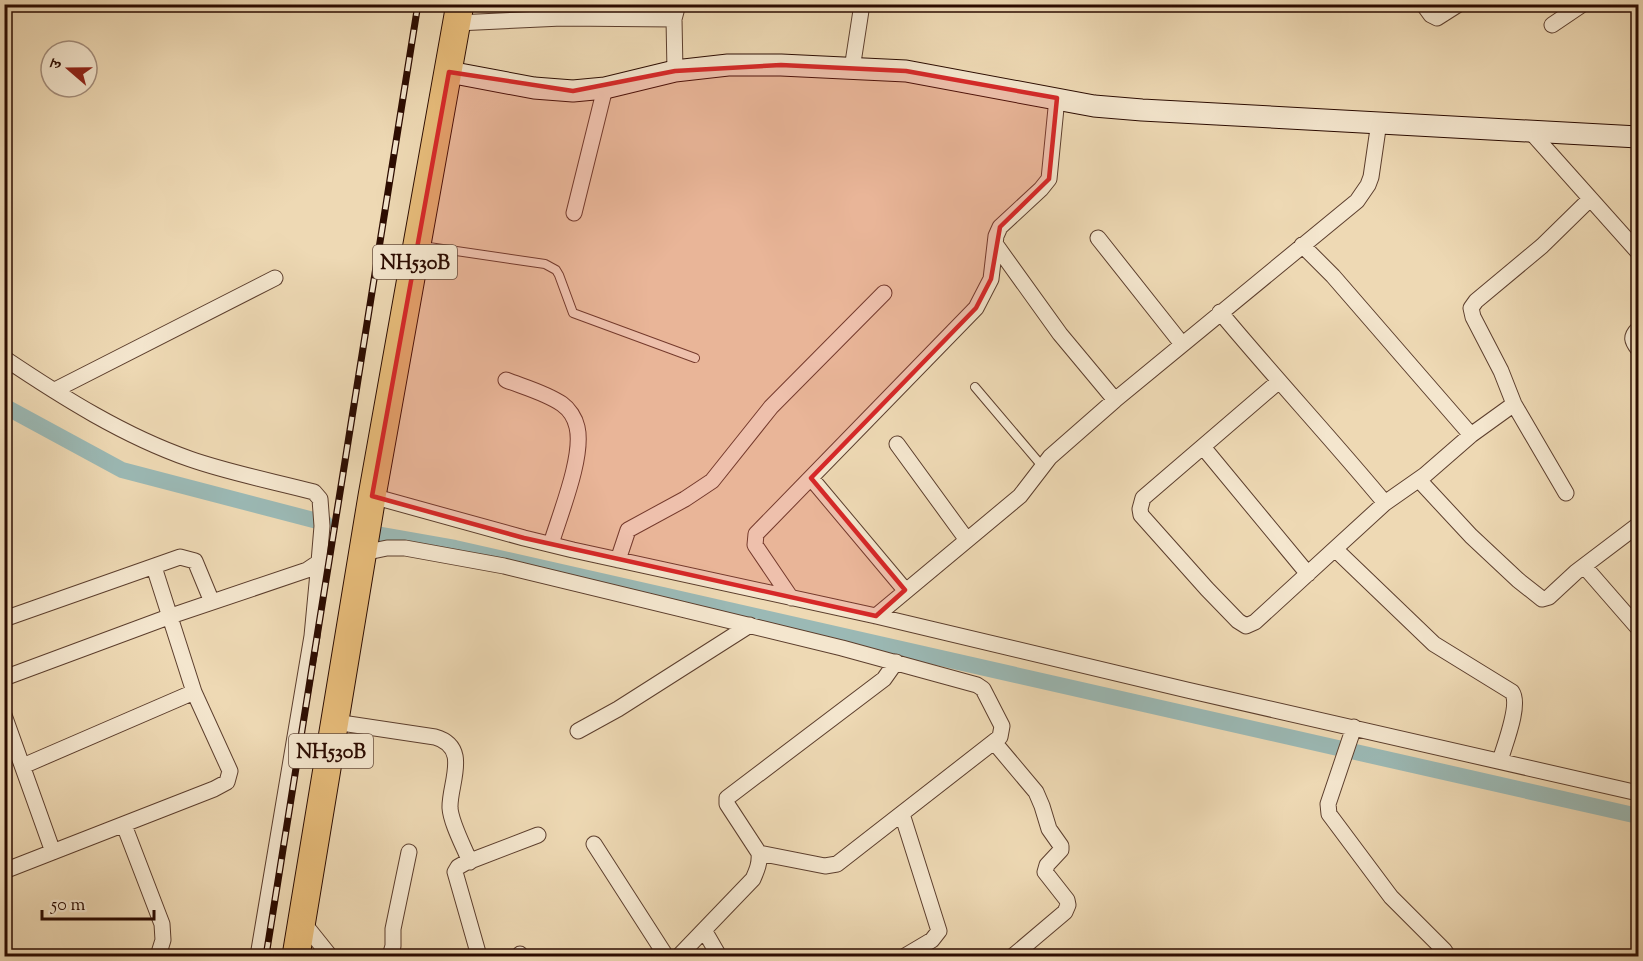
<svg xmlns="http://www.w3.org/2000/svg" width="1643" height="961" viewBox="0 0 1643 961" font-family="'Sorts Mill Goudy','Noto Serif Devanagari',serif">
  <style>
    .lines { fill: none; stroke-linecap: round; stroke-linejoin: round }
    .canal { stroke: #9bb9b5; stroke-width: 16 }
    .lane-casing { stroke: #5c3e2d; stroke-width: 10 }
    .street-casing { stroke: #5c3e2d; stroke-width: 17 }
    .secondary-casing { stroke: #2b0b00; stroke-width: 23 }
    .highway-casing { stroke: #2b0b00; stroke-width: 29 }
    .lane { stroke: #f4e6ce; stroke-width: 8 }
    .street { stroke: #f4e6ce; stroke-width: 15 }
    .secondary { stroke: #f4e6ce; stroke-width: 21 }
    .highway { stroke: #e7bc7a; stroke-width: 27 }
    .rail-casing { stroke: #2b0b00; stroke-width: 7 }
    .rail { stroke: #f4e6ce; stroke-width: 4.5; stroke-dasharray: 14; stroke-linecap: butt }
    .marked { fill: #d62828; fill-opacity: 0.2; stroke: #d62828; stroke-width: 4.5; stroke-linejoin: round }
    .labels { text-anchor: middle; stroke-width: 5; stroke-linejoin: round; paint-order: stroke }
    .shield { fill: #f4e6ce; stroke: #674d3e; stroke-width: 1.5 }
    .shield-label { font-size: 20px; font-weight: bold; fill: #2b0b00 }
  </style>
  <rect width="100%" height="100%" fill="#eed9b4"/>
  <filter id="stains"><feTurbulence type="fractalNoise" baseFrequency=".00333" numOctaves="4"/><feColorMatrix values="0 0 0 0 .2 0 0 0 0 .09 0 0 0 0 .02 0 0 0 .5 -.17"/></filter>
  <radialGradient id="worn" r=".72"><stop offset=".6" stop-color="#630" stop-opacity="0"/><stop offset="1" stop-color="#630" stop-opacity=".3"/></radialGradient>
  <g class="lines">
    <!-- canal -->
    <path class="canal" d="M4,406l118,64 203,53
      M364,532l91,16 1183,268"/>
    <!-- lane casing -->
    <g class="lane-casing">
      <path id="lane" d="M422,246l123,18 11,6 3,5 14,38 122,45
        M975,387l67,79"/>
    </g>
    <!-- street casing -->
    <g class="street-casing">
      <path id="street" d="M1423,4l8,11 6,3 22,-14
        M457,23l105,-5 112,1
        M1552,25l31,-21
        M852,69l10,-65
        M675,71l-1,-52 4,-15
        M1530,131l108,121
        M574,213l31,-125
        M1098,238l84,106
        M996,245l64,89 55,66
        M1302,245l31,31 138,159
        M1220,312c54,65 111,126 165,191
        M1638,329c-8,8 -6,12 0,20
        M4,358c58,39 120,78 186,101 40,14 82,22 124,33l6,7 2,27 -3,36 -7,74 -54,320
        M506,380c18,7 40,13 56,24 7,5 13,14 15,23 7,29 -17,87 -26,117
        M1278,382l-135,116 -3,11 1,6 66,74 31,32 8,5 9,-4 130,-119 40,-28 46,-40 43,-31
        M55,390l220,-112
        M897,444l70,96
        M1203,447l105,127
        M811,478l94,112
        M1419,480l52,56 47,44 24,19 7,-2 27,-25 62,-47
        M1566,493l-52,-89 -13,-33 -28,-54 -2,-9 5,-7 66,-55 48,-47
        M372,496l152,42 49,12 303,66 311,74 451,103
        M1335,549l99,95 78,48c9,13 -8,54 -12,69
        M363,553l24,-5h18l99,18 338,82 135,37 6,4 19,37 -2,11 -163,127 -12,2 -66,-13
        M618,560l10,-30 57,-31 27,-18 59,-74 113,-114
        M1584,566l54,62
        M791,598l-36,-53 1,-11 220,-226 15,-29 5,-43 4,-9 41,-38 8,-10 8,-81
        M876,616l144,-120 30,-39 65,-57 242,-199 11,-16 3,-8 8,-55
        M4,619l176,-62 15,4 17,41
        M4,678l167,-62 136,-46 12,-8
        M4,715l49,137
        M335,722l100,15c36,10 14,47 15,71 1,15 14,39 20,54
        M1354,727l-26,77 1,10 62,83 53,53 4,6
        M578,731l40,-22 132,-84
        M994,742l42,50 6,14 7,23 12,17v4l-14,15 -2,7 22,28 1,5 -3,7 -52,44
        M23,766l171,-74
        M902,814l37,117 -7,9 -27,16
        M124,825l38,99 1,16 -5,16
        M594,844l72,112
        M4,871l210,-82 13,-7 3,-11 -36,-79 -40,-125
        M302,921l28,35
        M704,930l15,26
        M520,954v2
        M390,956l3,-10v-17l16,-77
        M479,956l-24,-84 3,-5 7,-4 73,-28
        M679,956l74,-77c4,-9 7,-16 6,-26l-32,-49v-6l157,-119 12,-17"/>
    </g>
    <!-- secondary casing -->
    <g class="secondary-casing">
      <path id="secondary" d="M449,72l85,16 39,3 32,-3 70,-17 53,-6h53l125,6 188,35 48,4 496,27"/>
    </g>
    <!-- highway casing -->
    <g class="highway-casing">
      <path id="highway" d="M296,956l76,-460 88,-492"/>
    </g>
    <!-- lane -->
    <use href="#lane" class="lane"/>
    <!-- street -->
    <use href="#street" class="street"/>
    <!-- secondary -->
    <use href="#secondary" class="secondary"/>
    <!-- highway -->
    <use href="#highway" class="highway"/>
    <!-- rail casing -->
    <g class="rail-casing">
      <path id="rail" d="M266,956l152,-952"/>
    </g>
    <!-- rail -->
    <use href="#rail" class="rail"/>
  </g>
  <!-- marked area -->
  <path class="marked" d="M781,65l125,6 151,27 -8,81 -49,48 -9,52 -15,29 -165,170 94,112 -29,26 -352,-78 -152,-42 77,-424 124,19 102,-20z"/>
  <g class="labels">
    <!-- shield labels -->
    <g class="shield">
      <rect x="373" y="245" width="84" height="34" rx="4.5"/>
      <rect x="289" y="734" width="84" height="34" rx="4.5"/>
    </g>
    <g class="shield-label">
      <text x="415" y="269">NH530B</text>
      <text x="331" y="758">NH530B</text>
    </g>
  </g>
  <!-- margin -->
  <rect width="1643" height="961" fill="none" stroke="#eed9b4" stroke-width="24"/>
  <rect x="6" y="6" width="1631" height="949" fill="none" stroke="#2b0b00" stroke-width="3"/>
  <rect x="12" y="12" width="1619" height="937" fill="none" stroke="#2b0b00" stroke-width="1.5"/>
  <!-- north arrow -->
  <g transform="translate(69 69) rotate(290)"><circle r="28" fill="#f4e6ce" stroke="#a48e7c" stroke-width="1.5"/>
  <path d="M0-4.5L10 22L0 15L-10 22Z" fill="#8f2418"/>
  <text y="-9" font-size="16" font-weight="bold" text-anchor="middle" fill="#2b0b00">उ</text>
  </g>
  <!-- scale -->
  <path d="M42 910v9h112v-9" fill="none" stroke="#2b0b00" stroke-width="3"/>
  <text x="51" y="910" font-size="18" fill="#2b0b00" stroke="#f4e6ce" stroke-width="4.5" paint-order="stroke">50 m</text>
  <rect width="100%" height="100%" filter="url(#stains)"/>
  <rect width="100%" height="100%" fill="url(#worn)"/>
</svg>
